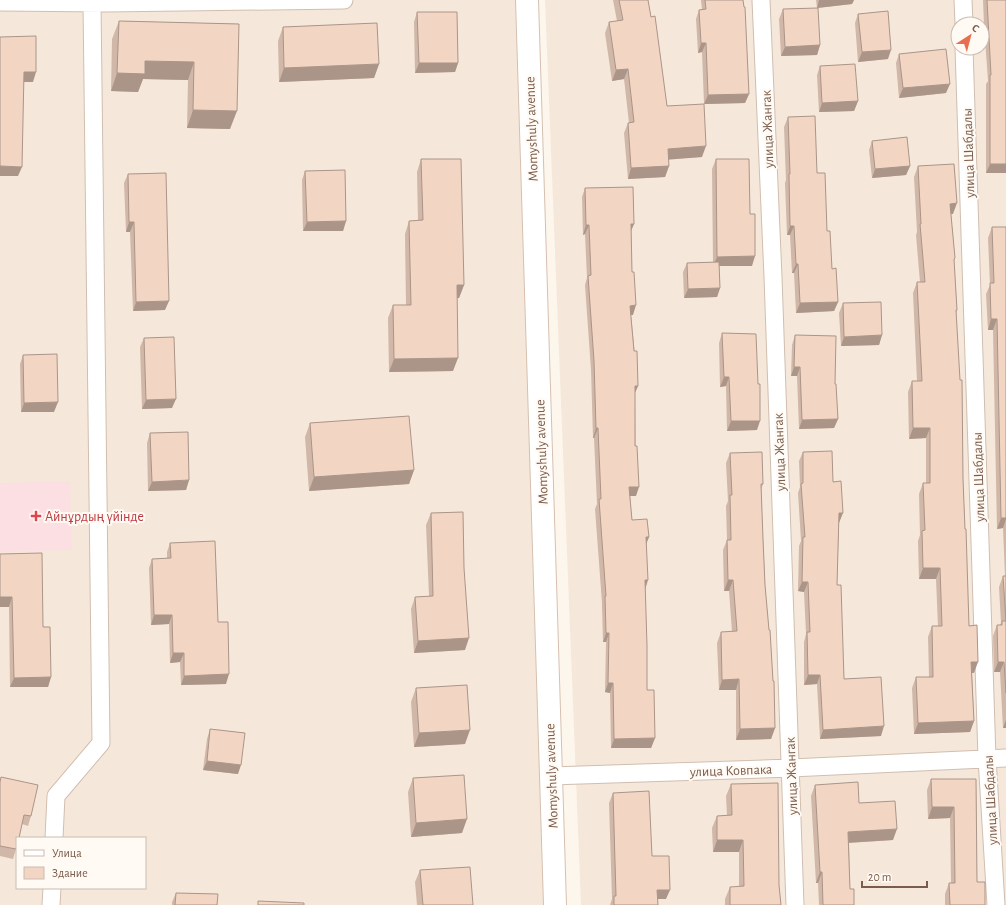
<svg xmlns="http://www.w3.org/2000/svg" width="1006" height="905" viewBox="0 0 1006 905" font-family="'Alegreya Sans',sans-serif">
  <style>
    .residential { fill: #f5e8da; fill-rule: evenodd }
    .medical { fill: #fbdfe3 }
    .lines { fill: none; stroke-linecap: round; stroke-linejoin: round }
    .street-casing { stroke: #d1beb0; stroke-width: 19 }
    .secondary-casing { stroke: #d6c0b0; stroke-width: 24 }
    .street { stroke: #fff; stroke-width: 17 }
    .secondary { stroke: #fff; stroke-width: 22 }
    .wall { fill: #d1b7a8 }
    .shaded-wall { fill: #aa9588 }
    .building { fill: #f3d5c3; stroke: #aa9588 }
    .health-dot { fill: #e0444e; stroke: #fffaf3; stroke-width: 1.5 }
    .labels { text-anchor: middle; stroke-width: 4; stroke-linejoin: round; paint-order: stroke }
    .street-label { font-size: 14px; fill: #7a5c4d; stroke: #fffaf3 }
    .health-label { font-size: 14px; fill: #be3a42; stroke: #fffaf3; text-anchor: start }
  </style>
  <rect width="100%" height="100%" fill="#fdf6ec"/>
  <!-- residential -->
  <path class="residential" d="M0,0h527l29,905h-556zM17,838h128v50h-128z
    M545,0h461v905h-425zM958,24h24v24h-24z"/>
  <!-- medical -->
  <path class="medical" d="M70,481l2,69 -72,2v-69z"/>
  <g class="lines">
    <!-- street casing -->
    <g class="street-casing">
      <path id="street" d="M761,0l12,277 22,628
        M963,0l1,24
        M0,2l106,1 238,-3
        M964,48l23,710 9,147
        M551,776l240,-8 215,-10
        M54,838l2,-42 45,-53 -9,-740
        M51,905l1,-17"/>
    </g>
    <!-- secondary casing -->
    <g class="secondary-casing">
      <path id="secondary" d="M527,0l28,905"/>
    </g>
    <!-- street -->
    <use href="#street" class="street"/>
    <!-- secondary -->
    <use href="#secondary" class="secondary"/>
  </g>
  <!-- wall -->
  <path class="wall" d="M613,0h35l19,106 35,51 -34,2 1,7 -4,11 -37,2 -4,-46 4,-10h1l-5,-44 -12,2 -7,-48 4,-11 8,-1z
    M701,0h42l6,94 -4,9 -41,1 -2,-52 -4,1 -2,-34 3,-9 3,-1z
    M816,0h38l-2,4 -35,4z
    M983,0h23v173h-20v-89l2,-3 -4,-56z
    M783,9l37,36 -3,10 -36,1 -2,-37z
    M417,12l41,51 -3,9 -40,1 -1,-51z
    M858,14l30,45 -30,3 -3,-39z
    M119,21l120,3 -9,105 -43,-1 1,-48 -45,-1 -5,13 -27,-1 1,-52z
    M283,27l96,37 -5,14 -95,4 -1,-41z
    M899,54l47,39 -47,5 -3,-35z
    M820,66l38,35 -4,10 -35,1 -2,-37z
    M788,117l29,56 10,58 5,38 6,33 -4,9 -38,2 -2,-40h-2l-2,-38h-3l-2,-52 1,-3 -2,-53z
    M872,141l38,25 -4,9 -34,3 -3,-28z
    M421,159l43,126 -5,13h-2l-4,73 -64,1 -1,-54 5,-13h13l-1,-71 4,-13h9l-1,-49z
    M716,159l34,55 2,52h-33l1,22 -3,9 -33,1 -1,-26 4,-9 26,-1 -1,-93z
    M918,166l35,48h-2l4,44 -1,3 3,49 -1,4 7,165 6,147 5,47h-2l2,48 -4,11 -56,2 -2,-46 4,-11h13l-1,-40 4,-11h6l-2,-47h-17l-1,-38 2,-6 -1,-41 4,-11h3v-45l-17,1 -1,-47 4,-11h5l-4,-88 4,-11h3l-4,-47 1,-3 -3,-55z
    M305,171l41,50 -3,10h-40l-1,-51z
    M128,174l37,136 -32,1 -3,-79h-4l-2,-49z
    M585,188l49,36 -3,7 2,84h-2l7,71 -3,7 1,103h-6l2,24 17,17 -3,7 -1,45 2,101 8,48 -4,10h-40l-1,-55 -5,-1 1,-50h-3l-1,-37v-2l-7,-94 2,-5 -3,-66h-1l-2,-68 -6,-85 2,-7 -2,-44 -2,1 -1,-38z
    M992,227h14v501h-3l-3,-56h-6l-1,-36 4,-11h3l1,-2 -2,-36 4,-11h2l-2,-48 -6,1 -4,-199h-5l-2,-36 4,-9 -2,-47z
    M843,303l39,32 -3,10 -38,1 -2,-33z
    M722,333l35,97 -30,1 -1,-45 -6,1 -1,-44z
    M795,335l40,49 3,35 -4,9 -35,1 -2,-53h-6l1,-31z
    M144,338l28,70 -30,1 -2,-62z
    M23,355l31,57h-33l-1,-48z
    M310,423l104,47 -5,14 -100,7 -4,-54z
    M150,433l39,47 -3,10 -38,1 -1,-48z
    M803,452l30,30 6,41 -2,62 7,94 37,57 -61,3 -3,-55 -13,1v-43l2,-8 -2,-42 -6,-1 1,-45 2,-5 -3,-48 2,-6 -1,-26z
    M730,453l33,31 -2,6 4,95 10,143 -4,11 -35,1v-50h-17l-2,-47 4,-11h11l-3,-41h-5l-1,-41 4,-10 -1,-34 2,-5 -2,-38z
    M431,513l34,137 -51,3 -3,-44 4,-12 14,-1 -3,-71z
    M170,543l48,79 8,62 -45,1 -1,-23 -10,1 -1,-39 -18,1 -2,-57 3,-9 15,-1v-6z
    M0,554l43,73 8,50 -3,10h-38l-1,-80h-9z
    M416,688l49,56 -51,3 -3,-45z
    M210,729l28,45 -35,-4 4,-31z
    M1,777l30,39 -3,10 -6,-2 -6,25 -3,10 -13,-3v-76z
    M413,778l49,55 -51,4 -3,-45z
    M931,779h45l1,103 8,23h-40v-11l4,-11h2l-1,-65 -22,1 -1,-29z
    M731,784l48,101 2,20h-56v-6l5,-12h9v-35h-26l-1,-24 5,-12 10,-1 -1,-19z
    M815,785l44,18 34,37 -44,3 1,46 4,16h-35l-1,-22h-2l-5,-87z
    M613,793l39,63 14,43h-8v6h-48l2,-6 -3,-96z
    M420,870l53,35h-56l-2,-23z
    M176,893l41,12h-45v-3z"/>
  <!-- shaded-wall -->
  <path class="shaded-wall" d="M819,0h35l-2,4 -35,4z
    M701,43h5l-4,9 -4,1z
    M820,45l-3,10 -36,1 4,-9z
    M891,50l-3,9 -30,3 4,-10z
    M145,61l49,1 -6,18 -45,-1 -5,13 -27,-1 6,-18z
    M419,63h39l-3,9 -40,1z
    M379,64l-5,14 -95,4 5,-14z
    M628,69l-4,10 -12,2 4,-11z
    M24,72h12l-3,10h-13z
    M950,84l-4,9 -47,5 4,-10z
    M749,94l-4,9 -41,1 4,-9z
    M858,101l-4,10 -35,1 3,-9z
    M193,110l44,1 -7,18 -43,-1z
    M706,146l-4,11 -38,3 4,-11z
    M990,164h16v9h-20z
    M0,166l22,1 -4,9h-18z
    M669,166l-4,11 -37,2 3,-11z
    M910,166l-4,9 -34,3 3,-9z
    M957,203l-4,11h-7l4,-10z
    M346,221l-3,10h-40l4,-9z
    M129,222h5l-4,10h-4z
    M631,224h3l-4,9z
    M586,225h3l-4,9 -2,1z
    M790,226h4l-4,9h-3z
    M755,256l-3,10h-39l4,-9z
    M796,264h2l-4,9h-2z
    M457,285h7l-5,13h-7z
    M720,288l-3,9 -33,1 4,-9z
    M169,301l-4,9 -32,1 3,-9z
    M838,302l-4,9 -38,2 4,-10z
    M636,305l-3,10h-7l4,-9z
    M991,319h6l-4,11h-5z
    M882,335l-3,10 -38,1 3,-9z
    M458,358l-5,13 -64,1 5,-13z
    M794,367h6l-3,9h-6z
    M724,377h5l-3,9 -6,1z
    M635,386h3l-4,9z
    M176,399l-4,9 -30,1 4,-9z
    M58,402l-4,10h-33l3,-9z
    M838,419l-4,9 -35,1 3,-9z
    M731,421h29l-3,9 -30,1z
    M596,428h2l-4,10h-1z
    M913,428h17l-4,10 -17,1z
    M414,470l-5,14 -100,7 5,-14z
    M189,480l-3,10 -38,1 4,-9z
    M629,487h10l-3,9h-10z
    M839,513h4l-4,10z
    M1001,518h5v1l-3,9 -6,1z
    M646,537h3l-4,10z
    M923,568h17l-4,11h-17z
    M645,580h3l-3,10z
    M728,580h5l-4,11h-5z
    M802,582h6l-4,10 -6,-1z
    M0,597h12l-3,10h-9z
    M154,615h18l-3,9 -18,1z
    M606,633h3l-3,9h-3z
    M469,638l-4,12 -51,3 4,-12z
    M173,653h11l-4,9 -10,1z
    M971,662h7l-4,11h-6z
    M998,662h6l-4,10h-6z
    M229,674l-3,10 -45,1 3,-9z
    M808,675h12l-3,9 -13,1z
    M51,677l-3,10h-38l4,-9z
    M739,679l-3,11h-17l3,-10z
    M608,683h5l-3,10 -5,-1z
    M1006,720v8h-3z
    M974,721l-4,11 -56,2 4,-11z
    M884,726l-3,10 -61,3 3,-9z
    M775,728l-4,11 -35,1 4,-11z
    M470,730l-5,14 -51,3 5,-14z
    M655,738l-4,10h-40l3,-9z
    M207,761l34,4 -3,9 -35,-4z
    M932,807h22l-4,11 -22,1z
    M467,819l-5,14 -51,4 5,-14z
    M897,829l-4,11 -49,3 4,-11z
    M717,840h26l-4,12h-26z
    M820,872h2l-4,11h-2z
    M657,890h13l-4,9h-12z"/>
  <!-- building -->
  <path class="building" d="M619,0h29l3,17 4,-1 12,90 37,-2 2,42 -38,3 1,17 -38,2 -3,-45 6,-1 -6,-53 -12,1 -7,-48 14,-2z
    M705,0h38l1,7h1l4,87 -41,1 -2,-52h-5l-2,-33 7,-1z
    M987,0h19v164h-16v-89h1z
    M818,8l2,37 -35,2 -2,-38z
    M888,11l3,39 -29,2 -4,-38z
    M417,12h40l1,51h-39z
    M119,21l120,3 -2,87 -44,-1 1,-48 -49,-1v13l-28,-1z
    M377,23l2,41 -95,4 -1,-41z
    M36,36v36h-12l-2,95 -22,-1v-129z
    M946,49l4,35 -47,4 -4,-34z
    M855,64l3,37 -36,2 -2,-37z
    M815,116l2,57h8l2,58h3l2,38 4,-1 2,34 -38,1 -2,-39h-2l-2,-38h-4l-1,-52h1l-2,-57z
    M907,137l3,29 -35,3 -3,-28z
    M421,159h40l3,126h-7l1,73 -64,1 -1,-54h18l-2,-84 14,-1z
    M716,159h33l1,55h5v42l-38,1z
    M954,164l3,39 -7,1 5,54 -1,1 3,51h-1l4,70h2l1,99 2,50h1l3,97 8,-1 1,37h-7l3,59 -56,2 -2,-46h17l-1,-51h10l-2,-58h-17l-1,-37 3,-1 -2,-47h7v-55h-17l-1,-47h10l-5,-99h8l-5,-58h1l-3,-58z
    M345,170l1,51 -39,1 -2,-51z
    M166,173l3,128 -33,1 -2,-80h-5l-1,-48z
    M633,187l1,37h-3l1,48h2l2,33 -6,1 4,45h3l1,35h-3v60h2l2,41h-10l3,33 15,-1 2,18h-3l2,43h-3l2,66v44h7l1,48 -41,1 -1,-56h-5l1,-50h-3l-1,-37h1l-7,-97h2l-3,-71h-2l-2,-67 -6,-85 3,-1 -2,-50h-3l-1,-37z
    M992,227h14v291h-5l-4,-199h-6l-1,-36h4z
    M719,262l1,26 -32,1 -1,-26z
    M881,302l1,33 -38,2 -1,-34z
    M722,333l34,1 2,50h2v37h-29l-2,-44h-5z
    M795,335l41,1 -1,48h1l2,35 -36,1 -2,-53h-6z
    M174,337l2,62 -30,1 -2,-62z
    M57,354l1,48 -34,1 -1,-48z
    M409,416l5,54 -100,7 -4,-54z
    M188,432l1,48 -37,2 -2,-49z
    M832,451l1,31 8,-1 2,32h-4l-2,72h4l3,94 37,-2 3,49 -61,4 -3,-55h-12l-1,-43h3l-2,-50h-6l1,-45h2l-4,-53 2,-1v-31z
    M762,452l1,32h-2l2,55 2,46 4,45h1l3,51h1l1,47 -35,1 -1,-50 -17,1 -1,-48 16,-1 -4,-51h-5l-1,-40h4l-1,-45h2l-2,-42z
    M463,512l1,56 5,70 -51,3 -3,-44 18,-1 -2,-83z
    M215,541l3,81h10l1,52 -45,2v-23h-11l-1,-38h-18l-2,-56 19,-1 -1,-15z
    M42,553l1,74h7l1,50 -37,1 -2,-81h-12v-43z
    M1003,576h3v117l-2,-31h-6l-1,-37h5v-4h4z
    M467,685l3,45 -51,3 -3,-45z
    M210,729l35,4 -4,32 -34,-4z
    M464,775l3,44 -51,4 -3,-45z
    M1,777l37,8 -7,31 -7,-1 -5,23h-2v8l-1,3 -16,-3v-64z
    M931,779h45l1,103h8v23h-35l-1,-22h6l-1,-76h-22z
    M858,782l1,21 36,-2 2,28 -49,3 2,57h4v16h-31l-1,-33h-2l-5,-87z
    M778,783l1,102 2,20h-51v-18l14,-1 -1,-46h-26v-24l15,-1 -1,-31z
    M649,791l3,65h17l1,34h-13l1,15h-44v-9h2l-3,-103z
    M470,867l3,38h-50l-3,-35z
    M176,893l42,1 -1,11h-42z
    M258,901l46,2v2h-46z"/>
  <!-- markers -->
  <path class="health-dot" d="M34 510h4v4h4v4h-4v4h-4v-4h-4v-4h4z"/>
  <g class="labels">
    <!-- street labels -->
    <g class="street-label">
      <text transform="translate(531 129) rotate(-92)" y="5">Momyshuly avenue</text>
      <text transform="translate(767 129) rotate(-92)" y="5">улица Жангак</text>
      <text transform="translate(968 153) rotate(-92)" y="5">улица Шабдалы</text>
      <text transform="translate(541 452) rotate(-92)" y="5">Momyshuly avenue</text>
      <text transform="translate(779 452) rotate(-92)" y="5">улица Жангак</text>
      <text transform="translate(978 477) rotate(-92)" y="5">улица Шабдалы</text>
      <text transform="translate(731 770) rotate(-2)" y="5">улица Ковпака</text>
      <text transform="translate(551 776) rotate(-92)" y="5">Momyshuly avenue</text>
      <text transform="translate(791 776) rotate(-92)" y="5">улица Жангак</text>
      <text transform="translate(990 800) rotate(-93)" y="5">улица Шабдалы</text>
    </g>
    <!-- health labels -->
    <g class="health-label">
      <text x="45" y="521">Айнұрдың үйінде</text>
    </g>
  </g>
  <!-- legend -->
  <rect x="16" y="837" width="130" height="52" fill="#fffaf3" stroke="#cabbb1"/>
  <rect x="24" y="850" width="20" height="6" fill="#ffffff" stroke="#cabbb1"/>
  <text x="52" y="857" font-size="12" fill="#7a5c4d">Улица</text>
  <rect x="24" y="867" width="20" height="12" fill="#f3d5c3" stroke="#cabbb1"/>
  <text x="52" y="877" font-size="12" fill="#7a5c4d">Здание</text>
  <!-- north arrow -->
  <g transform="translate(970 36) rotate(36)"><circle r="19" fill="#fffaf3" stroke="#cabbb1"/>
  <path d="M0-3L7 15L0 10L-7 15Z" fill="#e76f51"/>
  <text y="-6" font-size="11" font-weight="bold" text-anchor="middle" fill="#7a5c4d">С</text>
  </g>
  <!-- scale -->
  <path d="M862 881v6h65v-6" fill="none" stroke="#7a5c4d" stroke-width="2"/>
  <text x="868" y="881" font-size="12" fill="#7a5c4d" stroke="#fffaf3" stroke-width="3" paint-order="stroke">20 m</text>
</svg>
